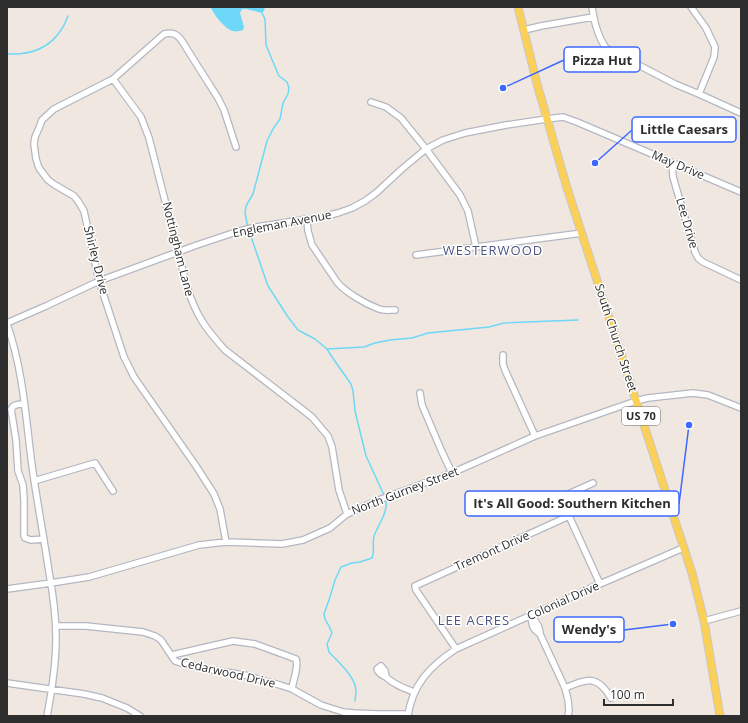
<svg xmlns="http://www.w3.org/2000/svg" width="748" height="723" viewBox="0 0 748 723" font-family="'Open Sans',sans-serif">
  <style>
    .water { fill: #6dd8f8 }
    .lines { fill: none; stroke-linecap: round; stroke-linejoin: round }
    .stream { stroke: #6dd8f8; stroke-width: 1.5 }
    .minor-casing { stroke: #b4b7c2; stroke-width: 8 }
    .major-casing { stroke: #c9c9c9; stroke-width: 9 }
    .minor { stroke: #fff; stroke-width: 5.5 }
    .major { stroke: #fbd059; stroke-width: 7 }
    .labels { text-anchor: middle; stroke-width: 3; stroke-linejoin: round; paint-order: stroke }
    .shield { fill: #fff; stroke: #6d6d6d; stroke-width: 1 }
    .shield-label { font-size: 11px; font-weight: bold; fill: #2e2e2e }
    .street-label { font-size: 12px; fill: #2e2e2e; stroke: #fff }
    .neighbourhood-label { font-size: 13px; letter-spacing: 1px; fill: #4a5683; stroke: #fff }
    .leader { fill: none; stroke: #3d68ff; stroke-width: 1.5 }
    .callout-dot { fill: #3d68ff; stroke: #fff; stroke-width: 1.5 }
    .callout { fill: #fff; stroke: #3d68ff; stroke-width: 1.5 }
    .callout-label { font-size: 13px; text-anchor: middle; font-weight: bold; fill: #2e2e2e }
  </style>
  <rect width="100%" height="100%" fill="#f0e8e0"/>
  <!-- water -->
  <path class="water" d="M211,7h54l-1,4 -2,2 -16,-4h-4l-2,4 4,14 -1,3c-3,1 -7,2 -10,1 -8,-2 -20,-17 -22,-24z"/>
  <g class="lines">
    <!-- stream -->
    <path class="stream" d="M7,54c21,1 42,-5 54,-24 3,-4 5,-9 7,-14
      M248,228l-3,-15 1,-7 7,-12 14,-53 6,-12 7,-10 3,-16 5,-9 1,-6 -2,-6 -8,-6 -11,-26 -2,-5 -1,-26 -3,-6
      M249,231l19,55 20,31 10,13 17,9 12,10 5,8 19,27 2,7 2,20 11,45 18,39
      M327,349l37,-2 11,-4 15,-3 22,-2 16,-5 61,-6 15,-4 74,-3
      M355,701c0,-3 1,-7 1,-10 0,-14 -18,-29 -27,-39l-2,-8 5,-11 -3,-7 -4,-7 -1,-5 6,-17 5,-17 6,-13 11,-4 8,-1 12,-4c3,-7 0,-15 2,-22 5,-13 14,-23 12,-37"/>
    <!-- minor casing -->
    <g class="minor-casing">
      <path id="minor" d="M592,7c2,14 6,30 14,41l69,36 24,10 42,19
        M691,7l15,21 9,19 -1,10 -15,37
        M524,30l17,-4 52,-9
        M113,79l28,38 8,21 38,149c9,28 18,41 38,63l87,67 16,19 4,11 7,43 8,24
        M371,102l15,5 15,11 25,31 34,46 8,16 8,36
        M672,163l1,14 22,75 3,6 5,4 38,18
        M307,220l1,11 4,14 25,37c9,11 29,22 42,27 5,2 11,1 16,1
        M416,255l166,-22
        M7,323l39,-17 53,-25 98,-36 42,-14 17,-4 65,-10 17,-4 14,-5 13,-7 11,-8 27,-25 23,-19 17,-9 22,-7 41,-8 41,-6 16,-2 14,5 164,70
        M7,324c17,48 19,99 26,149 5,33 11,66 16,99 4,22 7,44 7,66 0,26 -4,52 -9,78
        M503,355v9l2,6 30,66
        M420,393l2,12 20,47 10,21
        M24,404c-5,0 -10,0 -13,5l5,31 2,31 5,14 1,15v36l1,2 6,2 13,-1
        M34,481l61,-18 18,28
        M593,483l-29,13 5,20 31,68
        M226,542l-6,-33 -6,-15 -18,-28 -62,-89 -10,-20 -25,-76 -15,-70 -6,-10 -4,-5 -19,-11 -7,-5 -9,-12 -3,-9 -2,-15 1,-7 4,-9 3,-8 12,-11 59,-30 51,-45c9,-2 13,0 18,7l15,24 21,33 6,12 12,37
        M7,589l44,-6 38,-6 110,-32 27,-3 56,2 21,-4 27,-12 17,-14 29,-13 76,-28 83,-37 101,-35 12,-3 45,-5 15,2 33,13
        M531,616c5,5 9,10 9,18l25,54 3,12 1,10 -1,6
        M531,616c1,9 1,13 9,18
        M704,621l37,-10
        M56,626h30l57,6 12,4 6,4 14,21 9,3 28,6 38,6 7,3 23,6 12,4 29,16 22,7 11,1 24,1h30
        M456,649l-40,-59 -1,-4 154,-70
        M172,655l61,-14 22,3 41,15c3,8 -3,21 -4,30
        M381,666l4,5 1,6c-4,-2 -8,-4 -9,-8z
        M386,677c8,8 18,11 28,15
        M7,683l77,11 18,4 25,10 13,8
        M565,688c22,-9 32,-14 46,10
        M408,716c4,-31 22,-50 48,-67l144,-65 83,-36"/>
    </g>
    <!-- major casing -->
    <g class="major-casing">
      <path id="major" d="M518,7l19,77 30,104 125,385 12,48 16,95"/>
    </g>
    <!-- minor -->
    <use href="#minor" class="minor"/>
    <!-- major -->
    <use href="#major" class="major"/>
  </g>
  <g class="labels">
    <!-- shield labels -->
    <rect class="shield" x="622" y="407" width="38" height="18" rx="3"/>
    <g class="shield-label">
      <text x="641" y="420">US 70</text>
    </g>
    <!-- street labels -->
    <g class="street-label">
      <text transform="translate(678 165) rotate(23)" y="4">May Drive</text>
      <text transform="translate(687 223) rotate(74)" y="4">Lee Drive</text>
      <text transform="translate(282 224) rotate(-11)" y="4">Engleman Avenue</text>
      <text transform="translate(178 249) rotate(76)" y="4">Nottingham Lane</text>
      <text transform="translate(96 260) rotate(76)" y="4">Shirley Drive</text>
      <text transform="translate(616 338) rotate(72)" y="4">South Church Street</text>
      <text transform="translate(405 491) rotate(-21)" y="4">North Gurney Street</text>
      <text transform="translate(492 551) rotate(-24)" y="4">Tremont Drive</text>
      <text transform="translate(563 601) rotate(-24)" y="4">Colonial Drive</text>
      <text transform="translate(228 673) rotate(13)" y="4">Cedarwood Drive</text>
    </g>
    <!-- neighbourhood labels -->
    <g class="neighbourhood-label">
      <text x="493" y="255">WESTERWOOD</text>
      <text x="474" y="625">LEE ACRES</text>
    </g>
  </g>
  <!-- callouts -->
  <path class="leader" d="M503 88L564 60M595 163L632 130M689 425L679 504M673 624L624 630"/>
  <g class="callout-dot">
    <circle cx="503" cy="88" r="4"/>
    <circle cx="595" cy="163" r="4"/>
    <circle cx="689" cy="425" r="4"/>
    <circle cx="673" cy="624" r="4"/>
  </g>
  <g class="callout">
    <rect x="564" y="47" width="76" height="25" rx="4"/>
    <rect x="632" y="117" width="104" height="25" rx="4"/>
    <rect x="465" y="491" width="214" height="25" rx="4"/>
    <rect x="554" y="617" width="70" height="25" rx="4"/>
  </g>
  <g class="callout-label">
    <text x="602" y="65">Pizza Hut</text>
    <text x="684" y="134">Little Caesars</text>
    <text x="572" y="508">It's All Good: Southern Kitchen</text>
    <text x="589" y="634">Wendy's</text>
  </g>
  <!-- border -->
  <rect width="748" height="723" fill="none" stroke="#2e2e2e" stroke-width="16"/>
  <!-- scale -->
  <path d="M604 699v6h69v-6" fill="none" stroke="#2e2e2e" stroke-width="2"/>
  <text x="610" y="699" font-size="12" fill="#2e2e2e" stroke="#ffffff" stroke-width="3" paint-order="stroke">100 m</text>
</svg>
